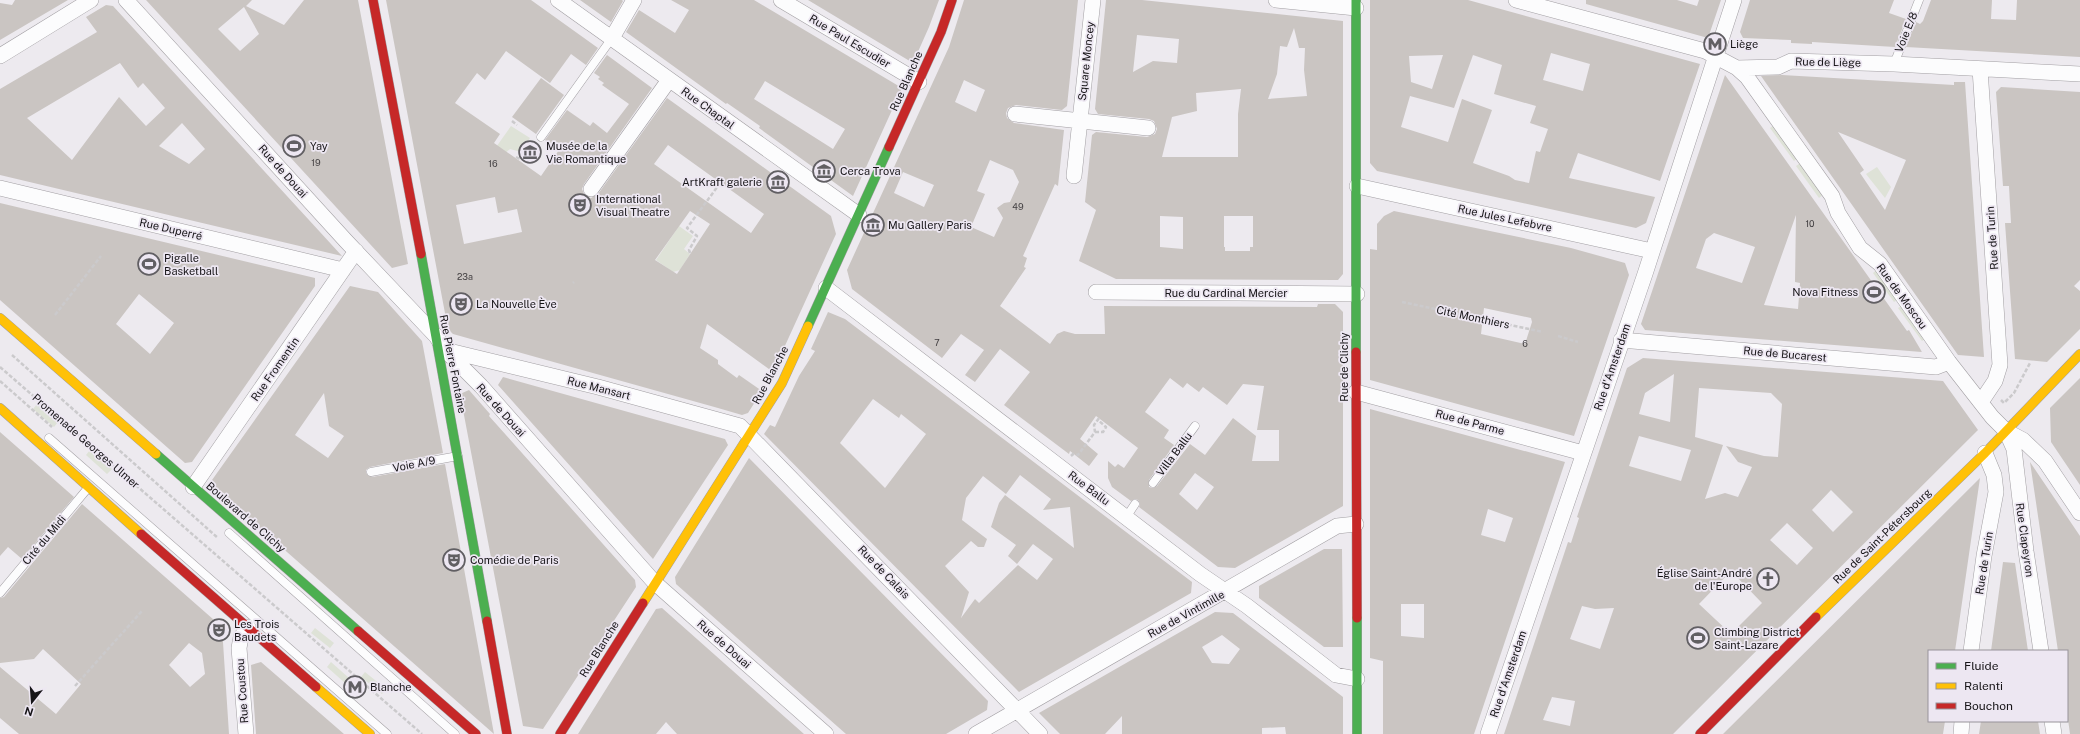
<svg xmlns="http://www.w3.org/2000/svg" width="2080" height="734" viewBox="0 0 2080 734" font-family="'Public Sans',sans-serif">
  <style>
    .green { fill: #dee2d7 }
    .building { fill: #cac5c2; fill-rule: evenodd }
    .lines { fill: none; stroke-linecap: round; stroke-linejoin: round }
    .lane-casing { stroke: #a29fa3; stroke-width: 9 }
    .street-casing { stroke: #a29fa3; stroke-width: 16 }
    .fast-casing { stroke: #a29fa3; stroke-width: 10 }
    .slow-casing { stroke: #a29fa3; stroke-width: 10 }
    .jam-casing { stroke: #a29fa3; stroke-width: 10 }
    .path { stroke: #cbcacc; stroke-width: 2.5; stroke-dasharray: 4 2; stroke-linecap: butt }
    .lane { stroke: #fcfcfd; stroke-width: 8 }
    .street { stroke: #fcfcfd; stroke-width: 15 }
    .fast { stroke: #4caf50; stroke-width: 9 }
    .slow { stroke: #ffc107; stroke-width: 9 }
    .jam { stroke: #c62828; stroke-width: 9 }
    .labels { text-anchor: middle; stroke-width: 3.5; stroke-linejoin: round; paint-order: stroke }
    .number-label { font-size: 9px; fill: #434042 }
    .street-label { font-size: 11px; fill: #161417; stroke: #ede7f2 }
    .poi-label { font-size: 11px; fill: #161417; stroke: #ede7f2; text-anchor: start }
  </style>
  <rect width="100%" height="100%" fill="#edeaef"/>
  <!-- green -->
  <path class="green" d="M1776,124l23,33 -5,4 -24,-33z
    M511,126l19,12 -9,14 -11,-3 -7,6 -9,-5z
    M1802,162l22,32 -5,4 -23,-32z
    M1877,167l14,20 -6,11 -19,-24z
    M679,226l14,10 -9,13 6,5 -10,16 -7,2 -17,-12z
    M1878,269l21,30 -5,3 -21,-29z
    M1903,305l24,33 -5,3 -24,-33z
    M37,404l21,18 -4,5 -21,-18z
    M90,450l22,19 -5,5 -21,-19z
    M315,628l19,15 -4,5 -19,-15z
    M331,662l18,16 -4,5 -18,-16z
    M365,672l21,17 -4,5 -21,-17z"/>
  <!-- building -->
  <path class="building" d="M15,0h53l-68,40v-37l12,2z
    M146,0h106l-6,6 38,19 20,-25h54l50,264 -16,4zM244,7l15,27 -19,17 -22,-22z
    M386,0h145l67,48 -12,17 -15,-11 -21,29 -44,-32 -21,29 -8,-7 -22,30 45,31 -6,9 47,33 18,-26 -14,-10 22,-30 23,16 3,-4 14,11 22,-29 -27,-19 2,-2 -6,-4 2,-2 -6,-4 13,-18 45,33 -68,96 -2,5 3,7 6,2 7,-4 69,-96 164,118 5,18 -63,138 -66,-48 -7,24 18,12v4l19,14 2,-3 23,16 -14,22 -6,2 -24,-7 -265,-74 -5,-5zM668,145l96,69 -13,19 -97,-69zM495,197l3,16 19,-4 5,23 -58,12 -8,-39zM690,211l20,13 -33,50 -22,-14z
    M580,0h42l1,1 -12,21z
    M671,0h83l148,88 -49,108 -94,-68 1,-2 -33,-23 -1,1 -100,-72 13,-22 36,23 14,-23zM765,81l80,48 -12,20 -79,-50z
    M808,0h131l-10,27 -16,36z
    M964,0h114l-11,106 -5,4 -46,-5 -8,3 -2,5 1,5 7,5 50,7 -6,56 -3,-2 -32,72 4,2 -3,9 2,1 -26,38 50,38 7,-10 7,-3 11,3h30l-1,-28 213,1 1,-3h17l8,8v194l-108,62 -17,-1 -79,-60 1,-3 -2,-4 -3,-1 -4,2 -19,-14 -4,-9v-17l7,6 3,-3 6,4 14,-20 -42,-32 -16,23 18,15 -9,12 -19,-15 -1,3 -65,-49 26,-33 -30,-23 -25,33 -10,-7 19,-25 -23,-16 -19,24 -90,-69 -5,-19 102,-223zM964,80l21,10 -9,22 -21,-10zM990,160l23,10 6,12 -9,20 -6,1 -7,5 6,10 -9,19 -23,-10 14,-33 -8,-3zM903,172l31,13 -10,22 -30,-14zM1170,378l13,10 4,-5 12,9 4,-5 24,18 16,-21 21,2 -7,44h22v31h-27l4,-25 -23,-18 -28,37 -15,-11 -33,42 -4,2 -4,-1v-7l25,-35 -10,-7 5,-8 -24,-18zM1195,473l19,14 -17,23 -18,-16z
    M1106,0h36l201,21v253l-5,6 -222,-1 -37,-18 17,-51 -11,-8 7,-67 4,-3 51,5 8,-3 2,-5 -3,-8 -5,-2 -51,-5 -3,-5zM1294,28l5,20h6l-1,22 3,26 -39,3 9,-25 3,-28 7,1zM1137,35l42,4 -2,24 -24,-2 -20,11zM1241,89l-3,25v43h-76l10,-40 25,-6 -1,-18zM1160,216l23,1v32l-23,-2zM1224,216h29v31h-3v4h-25v-4h-1z
    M1370,0h98l232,64 -40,117 -82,-28 -9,25 86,19 -9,26 -10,5 -259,-57 -7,-8zM1551,53l39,11 -7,27 -40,-11zM1443,55l-11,34 -21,-7 -2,-26zM1473,55l29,10 -8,29 42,12 -6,17 18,6 -8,23 -4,-1 -7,32 -14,-3 -6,-4 -36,-13 19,-53 -30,-11 -14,43 -47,-15 9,-31 44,12z
    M1586,0h91l20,6 2,-6h22l-13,38 -122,-34z
    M1750,0h144l-5,13 17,6 -11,28 -83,-5v2l-21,-1v-3l-48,-2 -3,-6z
    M1931,0h61l-1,19 25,1 1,-20h63v57l-174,-10 10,-25 4,2 3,-3z
    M106,5l7,1 229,250 -342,-81v-86l97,-57 -11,-15zM120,63l18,25 5,-5 22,25 -19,18 -27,-29 -47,63 -45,-42zM182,123l23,26 -16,15 -30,-18z
    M1725,75l182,256 2,-1 13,22 -277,-22 -4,-6zM1796,215l-1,67 5,1 -2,26 -34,-4zM1714,233l41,14 -13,36 -46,-15 10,-29z
    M1782,75l172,10v-3h11l19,275 -26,-2 -197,-279zM1838,132l68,28 -21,50 -25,-37 4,-3z
    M541,78l23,17 -28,39 -24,-17z
    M2001,87l79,5v188l-6,6 6,5v38l-33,33 -32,-3 -10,-136h6l-1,-18 -1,-19h-6l-7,-94z
    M0,203l315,75v8l-123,176 -7,1 -185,-163zM139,294l35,29 -24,31 -34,-30z
    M1394,211l177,37 54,15 4,12 -55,161 -204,-56v-131l7,1v-26l7,-8zM1484,308l47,10 1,4 -7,22 -44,-10z
    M350,286l28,6 44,49 21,112 -73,14 -4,3v3l6,4 73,-13 49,270 -281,-247 -1,-7zM324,393l5,33 15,10 -16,22 -33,-23z
    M828,312l17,7 347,263 -1,11 -172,99 -255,-258 6,-9 5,2 24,-51 16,-25 -4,-2zM873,399l26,19 2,-4 25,20 -41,54 -45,-45zM1020,475l31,24 -8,11 27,-3 4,41 -69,-53 -6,8 -8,24 25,18 -8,11 9,8 16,-20 20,15 -16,21 -19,-15 -39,38 -4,-4 -14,19 8,-26 -24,-26 26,-25 7,6h6l3,-8 -25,-19 4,-22 17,-22 23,18z
    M1643,358l300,23 35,49 -305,304h-169l64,-192 3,1 8,-25 -2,-1 50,-149zM1674,374l-4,48 -31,-8 6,-21zM1699,388l72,5 11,11 -4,53 -14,-1 -38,-10 12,16 14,5 -14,30 -13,-4 -20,6 18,-54 -28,-8zM1639,436l52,14 -10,31 -52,-15zM1831,490l22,22 -20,20 -21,-22zM1787,523l26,25 -16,17 -27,-25zM1731,571l31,32 -31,31 -32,-30zM1582,606l13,3 19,-1 -14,41 -30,-10zM1552,697l23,4 -5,25 -27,-6z
    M503,377l222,62 3,6 -75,114 -155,-174z
    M2080,378v107l-29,-43 -1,-34z
    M469,390l21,24 -1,2 146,164 1,7 -93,142 -20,-3 -63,-332z
    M1370,409l195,53 -91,272h-91v-73l-13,-3zM1488,509l25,9 -8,24 -24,-7zM1401,604h23v34l-23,-2z
    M0,432l74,65 -52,62 -14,-12 -8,9z
    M749,458l239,243 -1,9 -41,24h-100l-170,-150 -1,-7z
    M2030,462l50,74v198h-10l-3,-22v-61h-9z
    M1980,478l-25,173h-26v70h16l-2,13h-220z
    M82,504l140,123 7,107h-210l-19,-16v-51l56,47 25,-30 -38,-35 -9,10 -34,4v-65l4,-1zM189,643l13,10 3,21 -15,13 -21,-22z
    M1324,549h18l1,98h-19l-65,-49v-12z
    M2003,562l12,1 13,88h-37z
    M662,608l107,95 35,31h-127l-11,-12 -10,12h-78l78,-125z
    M1215,612l18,1 110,84v37h-57l-1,-7 -23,1v6h-140v-18l-17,18h-45l-21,-21zM1222,635l18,14 -11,15 -17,-1 -10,-16z
    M261,662l45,39 38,33h-88l-5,-69z
    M1981,721h57l2,13h-61z"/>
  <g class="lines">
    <!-- lane casing -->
    <g class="lane-casing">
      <path id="lane" d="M1894,64l25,-64
        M541,137l71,-99
        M49,438l338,296
        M371,472l87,-16
        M1153,483l42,-57
        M1127,516l8,-12
        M229,533l226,201
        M0,593l88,-105"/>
    </g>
    <!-- street casing -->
    <g class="street-casing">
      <path id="street" d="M126,0l220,241 90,95 9,14 36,36 174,197 171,151
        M558,0l301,215
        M781,0l138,82
        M1276,0l80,8
        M1516,0l189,51 32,17 41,-1 13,-6 103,3 186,10
        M612,38l22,-38
        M0,56l91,-56
        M1737,68l10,9 85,119 6,17 22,35 20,16 69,98 43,55 14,14 17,9 22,21 35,52
        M1980,69l20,296 -5,16 -14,21
        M1015,114l133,14
        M1074,176l19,-176
        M1357,186l295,65
        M0,188l343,82
        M591,189l78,-109
        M826,288l374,286 47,32 89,69 21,4
        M1096,292l261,2
        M1621,340l315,27 13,-5
        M445,350l153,37 142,39 300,308
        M1356,392l227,61
        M2006,431l8,18 12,102 15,100
        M193,487l163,-236
        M1971,651l13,-95 12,-64 -2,-17 -9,-22
        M2052,721l2,13
        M246,734l-7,-86 2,-11 7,-10
        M976,734l361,-208 19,-2
        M1488,734l157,-460 89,-274
        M1961,734l1,-13"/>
    </g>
    <!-- fast casing -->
    <g class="fast-casing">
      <path id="fast" d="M1356,0v352
        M421,254l66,367
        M808,326l81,-179
        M156,454l202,177
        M1357,618v116"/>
    </g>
    <!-- slow casing -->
    <g class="slow-casing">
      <path id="slow" d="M0,318l156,136
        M0,408l141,126
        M643,603l139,-220 26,-57
        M1816,617l169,-164 95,-99
        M316,687l54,47"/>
    </g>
    <!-- jam casing -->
    <g class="jam-casing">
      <path id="jam" d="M373,0l48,254
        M889,147l52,-115 11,-32
        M1356,352l1,266
        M141,534l175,153
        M487,621l20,113
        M358,631l118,103
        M560,734l83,-131
        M1700,734l116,-117"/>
    </g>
    <!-- path -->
    <path class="path" d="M512,121l5,4
      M516,157l4,2h5
      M690,253l-1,-3 8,-14 -10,-8 31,-42 8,-8
      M153,275l-1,-1 5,-8
      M573,283l1,-1
      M1402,302l141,30
      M55,315l46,-59
      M1558,336l20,6
      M12,355l206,183
      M0,367l422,367
      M0,381l52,46
      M2001,400l3,3 10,-10 16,-30
      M1095,432h8l3,-5 -8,-7
      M1071,456l2,-2 5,1 17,-23 -1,-7 5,-7
      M75,686l67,-75"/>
    <!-- lane -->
    <use href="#lane" class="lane"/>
    <!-- street -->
    <use href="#street" class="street"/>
    <!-- fast -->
    <use href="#fast" class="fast"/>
    <!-- slow -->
    <use href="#slow" class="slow"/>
    <!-- jam -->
    <use href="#jam" class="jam"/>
  </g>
  <!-- icons -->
  <defs>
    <g id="metro-ring" transform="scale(1.15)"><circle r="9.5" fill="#ede7f2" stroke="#615f63" stroke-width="1.5"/><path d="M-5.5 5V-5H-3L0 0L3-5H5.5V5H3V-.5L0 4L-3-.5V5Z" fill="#615f63"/></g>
    <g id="stadium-ring" transform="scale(1.15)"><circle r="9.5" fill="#ede7f2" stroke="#615f63" stroke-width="1.5"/><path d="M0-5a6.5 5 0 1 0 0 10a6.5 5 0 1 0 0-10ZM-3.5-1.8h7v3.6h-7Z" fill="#615f63"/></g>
    <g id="museum-ring" transform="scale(1.15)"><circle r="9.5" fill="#ede7f2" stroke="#615f63" stroke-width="1.5"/><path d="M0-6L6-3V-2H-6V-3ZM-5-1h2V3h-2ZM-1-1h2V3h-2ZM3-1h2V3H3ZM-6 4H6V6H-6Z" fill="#615f63"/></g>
    <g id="theatre-ring" transform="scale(1.15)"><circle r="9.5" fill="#ede7f2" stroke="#615f63" stroke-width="1.5"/><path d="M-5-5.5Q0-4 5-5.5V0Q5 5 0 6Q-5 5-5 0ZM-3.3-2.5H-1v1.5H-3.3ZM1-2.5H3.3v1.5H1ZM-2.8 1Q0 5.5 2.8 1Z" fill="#615f63"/></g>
    <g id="church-ring" transform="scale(1.15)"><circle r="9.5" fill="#ede7f2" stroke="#615f63" stroke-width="1.5"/><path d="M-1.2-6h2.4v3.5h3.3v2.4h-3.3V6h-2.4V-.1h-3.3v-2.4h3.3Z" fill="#615f63"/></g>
  </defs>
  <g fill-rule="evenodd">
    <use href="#metro-ring" x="1715" y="44"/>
    <use href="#stadium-ring" x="294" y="146"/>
    <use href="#museum-ring" x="530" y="152"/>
    <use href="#museum-ring" x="824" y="171"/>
    <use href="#museum-ring" x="778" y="182"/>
    <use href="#theatre-ring" x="580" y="205"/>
    <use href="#museum-ring" x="873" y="225"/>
    <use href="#stadium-ring" x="149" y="264"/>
    <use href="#stadium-ring" x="1874" y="292"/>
    <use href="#theatre-ring" x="461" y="304"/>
    <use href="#theatre-ring" x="454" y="560"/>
    <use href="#church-ring" x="1768" y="579"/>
    <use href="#theatre-ring" x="219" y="630"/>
    <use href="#stadium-ring" x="1698" y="638"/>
    <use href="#metro-ring" x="355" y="687"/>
  </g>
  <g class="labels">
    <!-- number labels -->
    <g class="number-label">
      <text x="316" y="166">19</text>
      <text x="493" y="167">16</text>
      <text x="1018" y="210">49</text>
      <text x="1810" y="227">10</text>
      <text x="465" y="280">23a</text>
      <text x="937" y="346">7</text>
      <text x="1525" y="347">6</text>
    </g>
    <!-- street labels -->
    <g class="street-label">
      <text transform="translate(1906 32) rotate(-68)" y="4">Voie E/8</text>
      <text transform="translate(850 41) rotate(31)" y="4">Rue Paul Escudier</text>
      <text transform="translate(1086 61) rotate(-84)" y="4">Square Moncey</text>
      <text transform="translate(1828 62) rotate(1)" y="4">Rue de Liège</text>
      <text transform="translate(906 81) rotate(-66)" y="4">Rue Blanche</text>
      <text transform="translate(708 108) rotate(36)" y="4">Rue Chaptal</text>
      <text transform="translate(283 171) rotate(48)" y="4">Rue de Douai</text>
      <text transform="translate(1505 218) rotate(12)" y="4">Rue Jules Lefebvre</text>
      <text transform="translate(171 229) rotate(13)" y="4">Rue Duperré</text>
      <text transform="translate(1992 238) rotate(-94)" y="4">Rue de Turin</text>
      <text x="1226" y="297">Rue du Cardinal Mercier</text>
      <text transform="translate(1902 296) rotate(54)" y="4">Rue de Moscou</text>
      <text transform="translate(1473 317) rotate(12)" y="4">Cité Monthiers</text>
      <text transform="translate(1785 354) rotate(5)" y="4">Rue de Bucarest</text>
      <text transform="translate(453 364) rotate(79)" y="4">Rue Pierre Fontaine</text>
      <text transform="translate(1344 367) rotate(-90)" y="4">Rue de Clichy</text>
      <text transform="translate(1612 367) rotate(-71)" y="4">Rue d'Amsterdam</text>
      <text transform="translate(275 369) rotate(-55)" y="4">Rue Fromentin</text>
      <text transform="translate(770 375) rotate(-62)" y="4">Rue Blanche</text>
      <text transform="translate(599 388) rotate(14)" y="4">Rue Mansart</text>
      <text transform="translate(501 410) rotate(48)" y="4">Rue de Douai</text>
      <text transform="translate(1470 422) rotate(15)" y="4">Rue de Parme</text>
      <text transform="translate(86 441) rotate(41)" y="4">Promenade Georges Ulmer</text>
      <text transform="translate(1174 454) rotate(-53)" y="4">Villa Ballu</text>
      <text transform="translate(414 464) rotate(-11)" y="4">Voie A/9</text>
      <text transform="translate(1089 488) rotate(37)" y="4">Rue Ballu</text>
      <text transform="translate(246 517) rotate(41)" y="4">Boulevard de Clichy</text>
      <text transform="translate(1882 536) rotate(-44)" y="4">Rue de Saint-Pétersbourg</text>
      <text transform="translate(44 540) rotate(-50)" y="4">Cité du Midi</text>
      <text transform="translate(2025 540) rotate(82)" y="4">Rue Clapeyron</text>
      <text transform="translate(1984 563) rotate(-81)" y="4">Rue de Turin</text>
      <text transform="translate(884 572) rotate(46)" y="4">Rue de Calais</text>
      <text transform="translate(1186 614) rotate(-29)" y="4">Rue de Vintimille</text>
      <text transform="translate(724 644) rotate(41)" y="4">Rue de Douai</text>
      <text transform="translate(599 649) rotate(-58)" y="4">Rue Blanche</text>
      <text transform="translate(1508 674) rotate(-71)" y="4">Rue d'Amsterdam</text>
      <text transform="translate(242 691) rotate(-94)" y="4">Rue Coustou</text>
    </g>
    <!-- poi labels -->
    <g class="poi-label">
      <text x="1730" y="48">Liège</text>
      <text x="310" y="150">Yay</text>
      <text x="546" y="150">Musée de la<tspan x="546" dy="13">Vie Romantique</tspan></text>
      <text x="840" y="175">Cerca Trova</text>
      <text x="762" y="186" text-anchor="end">ArtKraft galerie</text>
      <text x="596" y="203">International<tspan x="596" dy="13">Visual Theatre</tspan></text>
      <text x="888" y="229">Mu Gallery Paris</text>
      <text x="164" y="262">Pigalle<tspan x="164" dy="13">Basketball</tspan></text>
      <text x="1858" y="296" text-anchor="end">Nova Fitness</text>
      <text x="476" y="308">La Nouvelle Ève</text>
      <text x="470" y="564">Comédie de Paris</text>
      <text x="1752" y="577" text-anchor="end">Église Saint-André<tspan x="1752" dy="13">de l'Europe</tspan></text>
      <text x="234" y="628">Les Trois<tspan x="234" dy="13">Baudets</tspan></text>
      <text x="1714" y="636">Climbing District<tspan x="1714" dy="13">Saint-Lazare</tspan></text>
      <text x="370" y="691">Blanche</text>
    </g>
  </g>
  <!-- legend -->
  <rect x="1928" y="650" width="140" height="72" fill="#ede7f2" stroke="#97939a"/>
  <rect x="1936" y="663" width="20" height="6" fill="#4caf50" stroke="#97939a"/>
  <text x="1964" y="670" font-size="12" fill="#161417">Fluide</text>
  <rect x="1936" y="683" width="20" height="6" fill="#ffc107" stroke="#97939a"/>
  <text x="1964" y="690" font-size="12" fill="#161417">Ralenti</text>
  <rect x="1936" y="703" width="20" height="6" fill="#c62828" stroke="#97939a"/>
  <text x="1964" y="710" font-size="12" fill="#161417">Bouchon</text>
  <!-- north arrow -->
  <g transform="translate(32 702) rotate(197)" stroke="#ede7f2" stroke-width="3" paint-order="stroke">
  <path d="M0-3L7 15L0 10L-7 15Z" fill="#161417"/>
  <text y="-6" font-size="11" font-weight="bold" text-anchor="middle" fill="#161417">N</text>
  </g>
</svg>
